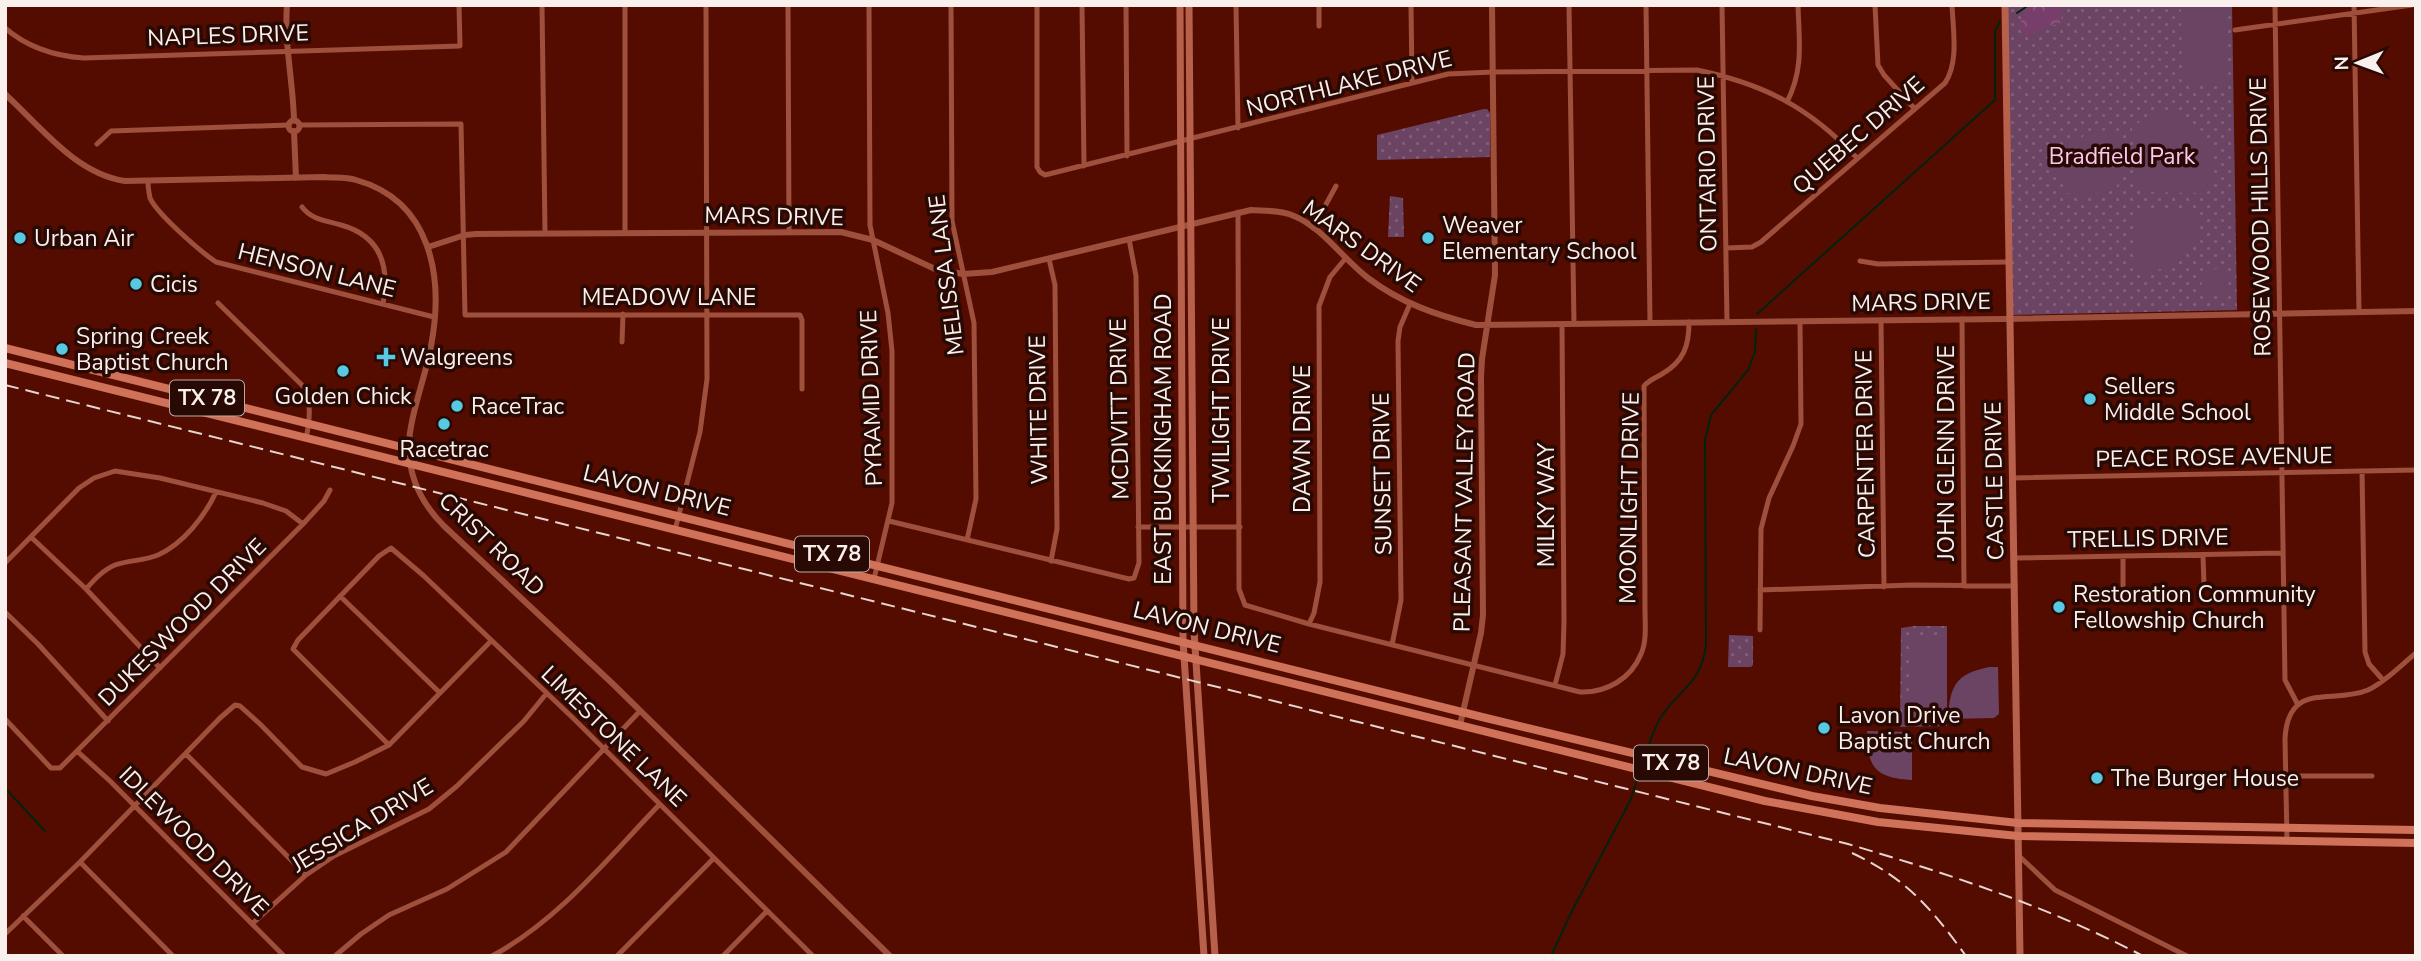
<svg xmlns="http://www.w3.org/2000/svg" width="2421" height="961" viewBox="0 0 2421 961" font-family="'Nunito Sans',sans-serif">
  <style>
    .green { fill: url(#green-dots) }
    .forest { fill: url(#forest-crowns) }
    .pitch { fill: #6b4463 }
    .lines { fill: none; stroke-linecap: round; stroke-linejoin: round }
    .stream { stroke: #00230e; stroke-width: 2 }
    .minor { stroke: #9e503d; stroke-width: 5 }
    .tertiary { stroke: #9e503d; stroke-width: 6 }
    .secondary { stroke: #b7614c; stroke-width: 7 }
    .primary { stroke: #d0725a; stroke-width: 8 }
    .rail { stroke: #e5d5d1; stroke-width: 2; stroke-dasharray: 14 7; stroke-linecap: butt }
    .poi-dot { fill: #57c9e2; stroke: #280903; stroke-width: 2.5 }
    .labels { text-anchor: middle; stroke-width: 7; stroke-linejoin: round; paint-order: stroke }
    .shield { fill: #280903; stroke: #baaba7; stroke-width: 2 }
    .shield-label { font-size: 21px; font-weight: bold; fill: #f9f0ed }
    .street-label { font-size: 23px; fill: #f9f0ed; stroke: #280903 }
    .park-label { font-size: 23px; fill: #fbc7ee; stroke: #280903 }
    .poi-label { font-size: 23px; fill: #f9f0ed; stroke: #280903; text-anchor: start }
  </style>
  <defs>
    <pattern id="green-dots" width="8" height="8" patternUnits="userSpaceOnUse" patternTransform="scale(1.75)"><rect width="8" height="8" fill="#6b4463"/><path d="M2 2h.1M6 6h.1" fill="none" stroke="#815f7a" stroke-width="1.8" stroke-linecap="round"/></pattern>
    <pattern id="forest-crowns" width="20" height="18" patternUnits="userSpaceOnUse" patternTransform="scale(1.75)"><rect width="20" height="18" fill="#773e6b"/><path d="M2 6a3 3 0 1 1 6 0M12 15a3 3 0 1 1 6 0" fill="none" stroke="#8b5a80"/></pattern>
  </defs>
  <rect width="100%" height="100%" fill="#550c00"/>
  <!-- green -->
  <path class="green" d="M2007,5h225l5,305 -224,5z
    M1484,109h3l3,4v44l-113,3v-25z
    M1390,196l13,2 1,39h-16z
    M1914,626h33v100l-47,1 1,-99z
    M1729,635l24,1v29l-2,2h-23z"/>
  <!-- forest -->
  <path class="forest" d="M2014,5h36l3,3 7,-3 2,12 -3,8h-8l-24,11 -9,-9 8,-16 -11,-3z"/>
  <!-- pitch -->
  <path class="pitch" d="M2181,5h44l1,79h-44z
    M2167,113c40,6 63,47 34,80l-54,-1 -10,-7 -5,-58 17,-11z
    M2111,130l9,8v43c-9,18 -37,12 -55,12l3,-12 -11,-5v-3c5,-27 27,-43 54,-43z
    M2147,208h50c15,33 -21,65 -53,63l-7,-8c0,-16 -7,-48 10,-55z
    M2216,269c11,4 17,16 9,25h-15l-8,-9c-1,-9 4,-15 14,-16z
    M1909,636h37v84h-37z
    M1989,667h9l1,47 -5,4 -46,1c2,-33 7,-45 41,-52z
    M1867,731l41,1 4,3v45c-37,-2 -45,-13 -45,-49z"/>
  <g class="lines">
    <!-- stream -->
    <path class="stream" d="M2017,13l12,-8
      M1757,314l238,-214v-69l5,-10
      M1647,750c4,-12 8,-25 16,-36 20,-28 37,-30 43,-68l-1,-206 6,-25 37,-45 7,-18 1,-23
      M5,788l40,43
      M1551,956l21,-45 58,-110 8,-23"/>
    <!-- minor -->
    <path class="minor" d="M542,5l3,228
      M625,5v228
      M788,5l1,227
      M869,5l1,220 18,88 4,38v152l-18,76
      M951,5l1,216 22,102 2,176 -9,41
      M1037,5v162l3,5 5,3 403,-101 45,-2 204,-2c67,14 112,37 160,88
      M1082,5l2,161
      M1126,5l1,151
      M1236,5l2,123
      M1319,5v21
      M1411,5l1,78
      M1569,5l5,319
      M1646,5l4,318
      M1722,5l5,317
      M1875,5l3,60 6,10 30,33
      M2275,5l10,675 13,25
      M2354,5l5,306
      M5,28c23,20 49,28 79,30l376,-12 -1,-41
      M2235,30l177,-25
      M1787,102c17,-33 12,-61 11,-97
      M300,125l161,-1 4,191h335l2,5v69
      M97,144l14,-13 178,-6
      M148,181c0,5 1,12 2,17 7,16 51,54 66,64l218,55
      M302,207c10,13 23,13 39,18 40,11 49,41 42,79
      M1238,212l1,377 6,16 64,19 271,68c26,1 51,-13 61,-38 6,-13 4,-30 4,-44l-1,-224c5,-6 11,-8 18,-12 22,-13 27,-28 27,-52
      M1313,228l23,-42
      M1726,248l26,-1 9,-5 184,-159c14,-21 8,-53 7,-78
      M1049,259l6,26 2,244 -6,32
      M1860,261l18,3 130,-2
      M218,303l88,86c5,16 4,32 0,49
      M1962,319l2,267
      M1881,320l3,267
      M622,342l1,-28
      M2362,471l3,181 4,12 14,16
      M2013,478l403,-8
      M889,521l240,58 5,-1 5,-15 -3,-287 -7,-37
      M1138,527h102
      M675,530l25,-98 7,-53 -1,-374
      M31,537l55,52 74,79
      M2203,555l1,30
      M2123,557v29
      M2014,558l269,-5
      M5,563l74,-75 15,-10 21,-7 45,7 103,25 23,8 17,13
      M86,589c8,-9 17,-19 29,-24 14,-5 29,-4 43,-10 25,-11 47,-39 58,-63
      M1760,590l153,-5 102,1
      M340,596l100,97
      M5,612l33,32 70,77
      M1309,624l5,-11 6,-31 -1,-276 11,-29 15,-18
      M1760,630l1,-101 8,-31 24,-52 8,-22 -1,-103
      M1392,645l9,-45 -3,-259 2,-14 10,-23
      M1555,685l8,-31 1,-32 -2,-298
      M5,719l46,49h9l243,-244 21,-23 6,-11
      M389,745l-96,-96 5,-9 81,-84 12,-8 33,28 150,143 239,237
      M78,752l32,29 174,175
      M186,754l120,121
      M2286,776h86
      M2287,841l-2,-102c3,-59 47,-34 83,-49 17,-8 33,-25 48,-37
      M2018,855l37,35 132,66
      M80,862l93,94
      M23,916l40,40
      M252,924l54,-49 28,-19 95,-47 28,-23 67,-65 22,-27
      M5,934l75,-72 140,-144 15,-13 5,1 20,18 42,43 24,7 29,-12 34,-17 102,-104
      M335,956l26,-22 28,-19 58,-26 59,-37 134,-141
      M492,956c67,-36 115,-97 167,-151
      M617,956l97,-98
      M723,956l44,-45"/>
    <!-- tertiary -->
    <path class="tertiary" d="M287,5c-3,39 6,76 7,115
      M5,94c36,33 71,80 120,87l199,-4c10,1 22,0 32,3 76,21 88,98 75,166 -5,30 -24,77 -22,105 1,29 15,55 35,75l169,158 277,272
      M288.5 126a5.5 5.5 0 1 1 11 0a5.5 5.5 0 1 1-11 0Z
      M294,131l2,47
      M428,247l37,-12 11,-1 365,-2 32,8 62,29 28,5 29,-2 259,-62c14,1 30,0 43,6 29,12 49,43 74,62 33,25 68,37 108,47l526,-6 414,-8
      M1460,725l21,-92 2,-18 -2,-238 1,-18 13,-84 -3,-270"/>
    <!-- secondary -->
    <path class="secondary" d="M1180,5l3,636 21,315
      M1189,5l5,626 21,325
      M2005,5l15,951"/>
    <!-- primary -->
    <path class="primary" d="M5,348l1477,369 330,79 68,12 138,15 398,7
      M5,363l1760,438 113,21 140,14 398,7"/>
    <!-- rail -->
    <path class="rail" d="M5,385l1843,459c101,30 201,63 295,112
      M1852,853c54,25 80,56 114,103"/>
  </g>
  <!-- markers -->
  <g class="poi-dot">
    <circle cx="20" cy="238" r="7"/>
    <circle cx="1428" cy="238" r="7"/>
    <circle cx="136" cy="284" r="7"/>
    <circle cx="62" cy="349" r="7"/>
    <path d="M382.5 346.5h7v7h7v7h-7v7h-7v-7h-7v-7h7z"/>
    <circle cx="343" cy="371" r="7"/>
    <circle cx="2090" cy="399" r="7"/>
    <circle cx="457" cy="406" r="7"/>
    <circle cx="444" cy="424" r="7"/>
    <circle cx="2059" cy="607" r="7"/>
    <circle cx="1824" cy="728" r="7"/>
    <circle cx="2097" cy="778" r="7"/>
  </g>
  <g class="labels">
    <!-- shield labels -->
    <g class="shield">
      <rect x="170" y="380.5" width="74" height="35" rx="5"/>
      <rect x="795" y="536.5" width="74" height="35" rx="5"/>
      <rect x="1634" y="745.5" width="74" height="35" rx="5"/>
    </g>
    <g class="shield-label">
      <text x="207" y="405">TX 78</text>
      <text x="832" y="561">TX 78</text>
      <text x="1671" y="770">TX 78</text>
    </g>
    <!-- street labels -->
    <g class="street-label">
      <text transform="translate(228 35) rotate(-2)" y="8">NAPLES DRIVE</text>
      <text transform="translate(1349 83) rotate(-14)" y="8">NORTHLAKE DRIVE</text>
      <text transform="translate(1858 135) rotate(-41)" y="8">QUEBEC DRIVE</text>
      <text transform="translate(1707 164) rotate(-91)" y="8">ONTARIO DRIVE</text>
      <text transform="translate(774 216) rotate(1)" y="8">MARS DRIVE</text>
      <text transform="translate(2260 217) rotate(-91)" y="8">ROSEWOOD HILLS DRIVE</text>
      <text transform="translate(1362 246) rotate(36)" y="8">MARS DRIVE</text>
      <text transform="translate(317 270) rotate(14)" y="8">HENSON LANE</text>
      <text transform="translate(946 275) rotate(-97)" y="8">MELISSA LANE</text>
      <text x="669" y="305">MEADOW LANE</text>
      <text transform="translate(1921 302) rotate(-1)" y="8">MARS DRIVE</text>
      <text transform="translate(871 398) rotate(-92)" y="8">PYRAMID DRIVE</text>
      <text transform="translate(1119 409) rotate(-91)" y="8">MCDIVITT DRIVE</text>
      <text transform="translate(1038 410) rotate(-91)" y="8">WHITE DRIVE</text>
      <text transform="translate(1221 410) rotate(-90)" y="8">TWILIGHT DRIVE</text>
      <text transform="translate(1163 439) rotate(-90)" y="8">EAST BUCKINGHAM ROAD</text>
      <text transform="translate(1302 439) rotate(-90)" y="8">DAWN DRIVE</text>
      <text transform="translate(1946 453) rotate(-90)" y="8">JOHN GLENN DRIVE</text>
      <text transform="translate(1865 454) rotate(-91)" y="8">CARPENTER DRIVE</text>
      <text transform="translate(2214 457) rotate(-1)" y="8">PEACE ROSE AVENUE</text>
      <text transform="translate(1382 474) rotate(-91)" y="8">SUNSET DRIVE</text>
      <text transform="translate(1994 481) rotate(-91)" y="8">CASTLE DRIVE</text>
      <text transform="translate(657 490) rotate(14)" y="8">LAVON DRIVE</text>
      <text transform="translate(1464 492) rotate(-89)" y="8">PLEASANT VALLEY ROAD</text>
      <text transform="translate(1629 498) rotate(-89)" y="8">MOONLIGHT DRIVE</text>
      <text transform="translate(1546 505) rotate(-90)" y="8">MILKY WAY</text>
      <text transform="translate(2148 538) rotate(-1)" y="8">TRELLIS DRIVE</text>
      <text transform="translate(492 544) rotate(44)" y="8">CRIST ROAD</text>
      <text transform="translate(182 622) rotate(-45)" y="8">DUKESWOOD DRIVE</text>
      <text transform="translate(1207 627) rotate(14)" y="8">LAVON DRIVE</text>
      <text transform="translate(614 736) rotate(44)" y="8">LIMESTONE LANE</text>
      <text transform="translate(1798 771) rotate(12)" y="8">LAVON DRIVE</text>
      <text transform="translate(362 825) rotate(-31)" y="8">JESSICA DRIVE</text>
      <text transform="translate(194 841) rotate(45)" y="8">IDLEWOOD DRIVE</text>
    </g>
    <!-- park labels -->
    <g class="park-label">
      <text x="2122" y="164">Bradfield Park</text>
    </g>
    <!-- poi labels -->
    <g class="poi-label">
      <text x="1442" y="233">Weaver<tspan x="1442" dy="26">Elementary School</tspan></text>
      <text x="34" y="246">Urban Air</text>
      <text x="150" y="292">Cicis</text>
      <text x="76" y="344">Spring Creek<tspan x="76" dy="26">Baptist Church</tspan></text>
      <text x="400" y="365">Walgreens</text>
      <text x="2104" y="394">Sellers<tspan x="2104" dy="26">Middle School</tspan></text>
      <text x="343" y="404" text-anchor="middle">Golden Chick</text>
      <text x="471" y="414">RaceTrac</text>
      <text x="444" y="457" text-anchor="middle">Racetrac</text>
      <text x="2073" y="602">Restoration Community<tspan x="2073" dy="26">Fellowship Church</tspan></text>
      <text x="1838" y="723">Lavon Drive<tspan x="1838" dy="26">Baptist Church</tspan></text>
      <text x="2111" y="786">The Burger House</text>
    </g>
  </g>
  <!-- border -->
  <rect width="2421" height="961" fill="none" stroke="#f9f0ed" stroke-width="14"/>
  <!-- north arrow -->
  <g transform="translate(2358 63) rotate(269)" stroke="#280903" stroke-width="5" paint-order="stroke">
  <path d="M0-5L12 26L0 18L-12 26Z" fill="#f9f0ed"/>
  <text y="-10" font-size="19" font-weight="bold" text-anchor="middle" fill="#f9f0ed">N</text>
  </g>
</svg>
